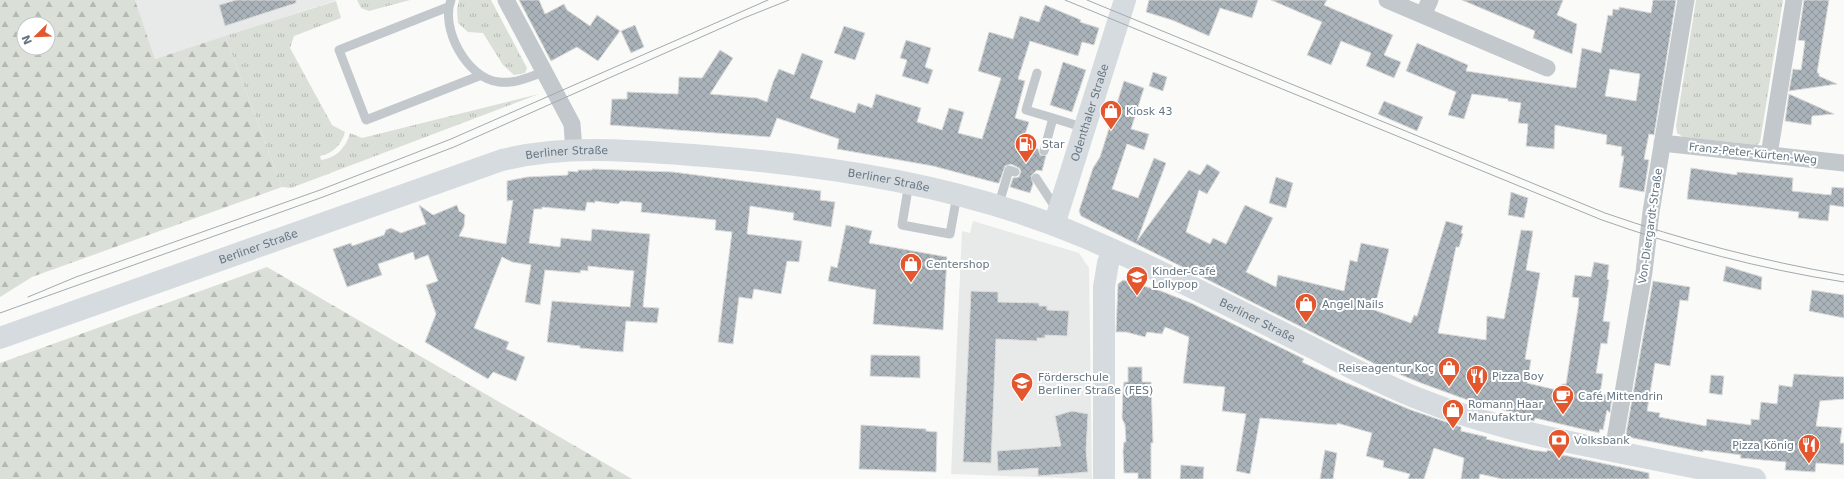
<svg xmlns="http://www.w3.org/2000/svg" width="1844" height="479" viewBox="0 0 1844 479" font-family="'DejaVu Sans',sans-serif">
  <style>
    .built { fill: #e8e9e9 }
    .grass { fill: url(#grass-tufts) }
    .forest { fill: url(#forest-firs); fill-rule: evenodd }
    .building { fill: url(#building-cross-hatch); stroke: #dcdcda; fill-rule: evenodd }
    .lines { fill: none; stroke-linecap: round; stroke-linejoin: round }
    .lane { stroke: #c3c8cc; stroke-width: 9 }
    .street { stroke: #c3c8cc; stroke-width: 17 }
    .secondary { stroke: #d6dbdf; stroke-width: 22 }
    .tram { stroke: #a2aab0; stroke-width: 1 }
    .labels { text-anchor: middle; stroke-width: 4; stroke-linejoin: round; paint-order: stroke }
    .poi-label { font-size: 11px; fill: #657683; stroke: #fff; text-anchor: start }
    .street-label { font-size: 11px; fill: #657683; stroke: #fff }
  </style>
  <defs>
    <pattern id="grass-tufts" width="24" height="20" patternUnits="userSpaceOnUse"><rect width="24" height="20" fill="#dadfd7"/><path d="M3 7l-1-3M5 7V3M7 7l1-3M15 17l-1-3M17 17v-4M19 17l1-3" fill="none" stroke="#b4b9b4"/></pattern>
    <pattern id="forest-firs" width="22" height="20" patternUnits="userSpaceOnUse"><rect width="22" height="20" fill="#dadfd7"/><path d="M5 1l3.5 6h-7zM16 11l3.5 6h-7z" fill="#b4b9b4"/></pattern>
    <pattern id="building-cross-hatch" width="8" height="8" patternUnits="userSpaceOnUse"><rect width="8" height="8" fill="#aab3b9"/><path d="M0 0l8 8M0 8l8-8" fill="none" stroke="#8e969c"/></pattern>
  </defs>
  <rect width="100%" height="100%" fill="#fafaf8"/>
  <!-- built -->
  <path class="built" d="M135,0h202l-182,59z
    M973,221l106,32 10,15 3,211 -141,-5 11,-243 8,2z"/>
  <!-- grass -->
  <path class="grass" d="M357,0h53l-41,11 -8,-3z
    M459,0h32l36,68 -2,5 -11,2 -11,-10 -20,-32 -15,-1 -10,-9 -1,-14z
    M1696,0h87l-23,142 -3,3 -74,-8 -6,-4 -1,-7z
    M336,1l5,17 -47,18 -4,12 42,77 13,7c-4,13 -11,21 -25,24l1,4c15,-2 25,-12 29,-27l12,5 177,-44 -248,94 -9,-1 -57,-151z"/>
  <!-- forest -->
  <path class="forest" d="M0,0h135l20,59 70,-23 57,151 -250,90 -32,20zM24,24h24v24h-24z
    M267,267l365,212h-632v-116z"/>
  <!-- building -->
  <path class="building" d="M236,0h60v3l-71,23 -6,-21z
    M519,0h20l6,14 19,-10 3,6 23,16 7,-11 23,16 -22,30 -21,-14 -26,14z
    M1149,0h109l-6,18 -32,-10 -11,28 -37,-16 -26,-8z
    M1271,0h56l-3,5 69,30 -9,20 17,7 -7,16 -28,-12 5,-13 -30,-12 -10,24 -24,-10 15,-33z
    M1462,0h101l-6,15 20,9 -5,30 -39,-16 2,-7z
    M1653,0h23l-22,135 -5,-1 -5,25 5,1 -5,32 -25,-5 5,-31h-3l1,-9 -16,-3 1,-9 -52,-10 -1,24 -28,-3 2,-22 -10,-1 3,-20 -13,-2v-2l-36,-5 -8,25 -16,-4 8,-23 -50,-21 11,-28 51,22 -2,6 110,17 6,-40 19,5 7,-38 4,1 1,-7 6,1v-3l32,6zM1610,69l30,5 -4,27 -31,-5z
    M1804,0h25l-12,73h2v3l18,8 -48,7 4,-22 8,1 4,-29 -7,-1z
    M1045,5l36,15 -1,2 19,6 -5,17 -12,-3 -4,14 -48,-15 -12,38 7,2 -10,37 14,4 -7,22 16,5 2,6 6,1 -4,15 -5,-1 -6,6 2,8 -3,9 -20,-6 3,-9 6,-1 2,-6 -2,-3 -8,-4 -6,2 -6,17h-2l-64,-17 -96,-17 2,-10 -62,-21 -7,19 -160,-12 2,-26h15v-7l51,2 1,-17 23,1 18,-28 13,8 -23,36 47,4 10,4 6,-20 6,-13 15,6 8,-22 21,8 -13,37 45,15 3,-10 14,5 4,-14 45,14 -4,14 25,8 7,-22 15,4 -6,21 24,6 19,-61 -23,-7 11,-39 24,7 7,-23 19,6z
    M635,25l9,22 -13,6 -10,-22z
    M844,26l21,7 -10,27 -21,-7z
    M906,40l25,8 -6,19 8,3 -5,14 -26,-8 5,-16 -7,-2z
    M1063,62l23,8 -14,42 -22,-7z
    M1153,72l14,5 -4,14 -14,-5z
    M1124,81l20,7 -13,41 18,5 -5,16 -17,-6 -15,45 26,9 16,-40 12,5 -29,78 52,-71 11,5 7,-11 13,8 -13,22 -8,-4 -13,42 24,12 3,-6 13,6 19,-39 28,13 -27,54 30,15 2,-12 66,16 6,-31 7,2 4,-19 28,6 -15,61 37,13 3,-8 3,1 29,-95 17,5 -2,7 2,1 -4,13h-3l-18,86 48,7 1,-24 17,3 17,-89 12,1 -7,39 14,3 -15,86 6,1 -4,23 34,8 1,-7h4l12,-76 1,-10 -7,-1 3,-22 16,2 3,-15 15,3 -2,14 2,1 -6,41 7,1 -3,22 -6,-1 -5,30 7,1 -3,20 12,2 -2,17 -3,-3 -4,20 -3,-1 -1,4 -64,-15 -1,3 -17,-4 1,-3 -45,-12 -52,-19 -44,-18 -296,-149 -2,-5 14,-43 7,-11z
    M1789,94l45,20 -22,2 -1,9 -26,-4z
    M1384,101l39,16 -6,14 -39,-17z
    M1691,168l46,7v-3l56,6 -1,13 39,4 1,-8 12,1v19l-14,-2 -2,16 -30,-3 1,-6 -112,-13z
    M592,169l81,3 148,19 -1,9 15,2 -4,25 -38,-7 1,-7 -44,-7 -3,28 55,7 -3,21 -12,-1 -6,33 -27,-5 -2,10 -13,-2 -6,47 -15,-2 14,-110 -17,-2 1,-10 -75,-8 1,-9 -21,-2 -3,3 -23,-3v2l-8,-1 -2,9 -43,-4v2h-8l-5,34 31,4 1,-9 30,3 1,-12 58,5 -7,73 16,1 -2,15 -31,-2 -3,31 -43,-4v-2l-33,-4 5,-41 78,6 4,-36 -46,-5v5l-7,-1 -1,3 -35,-3 -5,35 -15,-3 6,-37 -19,-3 -10,-5 -28,71 35,14 -3,7 19,8 -9,24 -23,-9 -5,7 -63,-37 11,-28 -10,-29 12,-4 -10,-26 -13,5 -2,-8 -35,12 4,11 -35,12 -14,-38 18,-6 1,3 32,-11 2,-5 5,-2 10,5 25,-9 -7,-19 14,10 24,-10 2,6 6,4 -1,11 -5,10 47,8 7,-44 -6,1v-20l20,-4 41,-2v-4l10,1v-2h14z
    M1276,177l17,6 -7,25 -17,-5z
    M1511,192l17,6 -4,20 -16,-3z
    M846,225l26,6 -3,12 78,14 -4,73 -70,-6 3,-34 -48,-9 3,-15 6,2z
    M1726,266l36,11 -1,13 -38,-9z
    M1123,280l38,11 30,12 113,56 -2,3 40,19 69,29 50,17v4l26,6 -1,2 46,11 15,2v-2l10,2 1,2 91,19v6h-147l-22,-5 -1,5h-18l3,-21 -30,-10 -10,31h-16l2,-5 -27,-7 1,-6 -18,-5 6,-23 -35,-10v2l-77,-7 -10,56 -14,-3 10,-57 -24,-3 3,-24 -42,-4 6,-46 -24,-10 -3,7 -15,-2 -2,5 -19,-5h-10l2,-48z
    M1653,281l37,6 -2,14 -8,-1 -10,66 -15,-3 -8,48 13,2 -1,4 47,9 1,-7 44,6v-6l8,1 2,-18 16,2 2,-19 13,2 2,-13 50,3v22l-24,2 -4,25 26,2 -2,15h4v22l-28,-2 -1,9 -30,-2 1,-8 -46,-4 1,-3 -38,-5v2l-75,-15 -2,-3z
    M1812,290l32,5v23l-35,-7z
    M971,291l27,1v10l41,1v3h8v4l22,1 -2,25 -22,-1v3h-8v3l-41,-2 -5,124 -28,-1z
    M871,355l49,1v22l-50,-2z
    M1128,367h14v15h9l2,61h-2v36h-13v-6h-14l-1,-22 1,-9h2l-1,-17 -3,-7 1,-28 1,-8h4z
    M1711,375l13,1 -2,19 -13,-2z
    M1072,411l16,3 -2,36 2,22 -50,4v-8l-40,3 -1,-20 64,-5 -6,-30z
    M861,425l65,4v2l11,1 -1,40 -77,-3z
    M1325,450l12,3 -4,26h-13z
    M1181,465l23,2 -1,12h-23z"/>
  <g class="lines">
    <!-- lane -->
    <path class="lane" d="M451,0c-11,28 16,79 48,82 16,2 30,-5 45,-10
      M448,7l-109,43 27,70 113,-44
      M1037,73l-11,37 27,8
      M1044,151l9,-33 32,10
      M1036,178l21,32
      M909,183l-7,42 48,9 7,-39
      M998,207l11,-37 6,2"/>
    <!-- street -->
    <path class="street" d="M506,0l66,124 2,27
      M1387,0l160,68
      M1423,15l7,-15
      M1662,143l182,20
      M1769,155l25,-155
      M1613,451l31,-179 7,-60 35,-212"/>
    <!-- secondary -->
    <g class="secondary">
      <path id="s1" d="M1054,225l71,-225"/>
      <path id="s2" d="M0,338l502,-178c66,-16 135,-9 203,-4 129,10 259,30 379,81 77,33 155,74 231,112 35,18 70,37 107,51 56,22 113,35 171,47 54,11 108,22 162,32"/>
      <path d="M1104,479v-192l4,-24 5,-12"/>
    </g>
    <!-- tram -->
    <path class="tram" d="M1065,0l537,220c79,28 159,49 242,62
      M1087,0l518,213c78,27 157,48 239,62
      M28,297l48,-20 244,-87 131,-51 317,-139
      M0,313l323,-116 131,-50 290,-129 45,-18"/>
  </g>
  <!-- icons -->
  <defs>
    <g id="shop-pin" transform="scale(1.15)"><path d="M0 17L-7.5 6A9.5 9.5 0 1 1 7.5 6Z" fill="#e4572e" stroke="#fff"/><path d="M-5-2.5h2.3a2.7 3.5 0 0 1 5.4 0H5L5.5 6h-11ZM-1.5-2.5h3a1.5 2.3 0 0 0-3 0Z" fill="#fff"/></g>
    <g id="fuel-pin" transform="scale(1.15)"><path d="M0 17L-7.5 6A9.5 9.5 0 1 1 7.5 6Z" fill="#e4572e" stroke="#fff"/><path d="M-5.5-6h7V0h2V4h1.3V-2.5L3-4.5l.8-.8L6-3V5H2.5V1h-1V6h-7ZM-4.2-4.7v3.2H.2V-4.7Z" fill="#fff"/></g>
    <g id="school-pin" transform="scale(1.15)"><path d="M0 17L-7.5 6A9.5 9.5 0 1 1 7.5 6Z" fill="#e4572e" stroke="#fff"/><path d="M0-5L7-2L0 1L-7-2ZM-4 1L0 2.5L4 1V4Q0 6-4 4Z" fill="#fff"/></g>
    <g id="restaurant-pin" transform="scale(1.15)"><path d="M0 17L-7.5 6A9.5 9.5 0 1 1 7.5 6Z" fill="#e4572e" stroke="#fff"/><path d="M-5-6h1v4h1v-4h1v4h1v-4h1v5L-1.5 .5V6h-2V.5L-5-1ZM5-6V6H3V1.5H1.5Q1.5-4 5-6Z" fill="#fff"/></g>
    <g id="cafe-pin" transform="scale(1.15)"><path d="M0 17L-7.5 6A9.5 9.5 0 1 1 7.5 6Z" fill="#e4572e" stroke="#fff"/><path d="M-5.5-4.5H6V0H3Q3 3.5 0 3.5H-2.5Q-5.5 3.5-5.5 0ZM3-3.2v2h1.7v-2ZM-6 4.5H4V6H-6Z" fill="#fff"/></g>
    <g id="bank-pin" transform="scale(1.15)"><path d="M0 17L-7.5 6A9.5 9.5 0 1 1 7.5 6Z" fill="#e4572e" stroke="#fff"/><path d="M-6-4H6V4H-6ZM0-2.3a2.3 2.3 0 1 0 0 4.6a2.3 2.3 0 1 0 0-4.6Z" fill="#fff"/></g>
  </defs>
  <g fill-rule="evenodd">
    <use href="#shop-pin" x="1111" y="111"/>
    <use href="#fuel-pin" x="1026" y="144"/>
    <use href="#shop-pin" x="911" y="264"/>
    <use href="#school-pin" x="1137" y="277"/>
    <use href="#shop-pin" x="1306" y="304"/>
    <use href="#shop-pin" x="1449" y="368"/>
    <use href="#restaurant-pin" x="1477" y="376"/>
    <use href="#school-pin" x="1022" y="383"/>
    <use href="#cafe-pin" x="1563" y="396"/>
    <use href="#shop-pin" x="1453" y="410"/>
    <use href="#bank-pin" x="1559" y="440"/>
    <use href="#restaurant-pin" x="1809" y="445"/>
  </g>
  <g class="labels">
    <!-- poi labels -->
    <g class="poi-label">
      <text x="1126" y="115">Kiosk 43</text>
      <text x="1042" y="148">Star</text>
      <text x="926" y="268">Centershop</text>
      <text x="1152" y="275">Kinder-Café<tspan x="1152" dy="13">Lollypop</tspan></text>
      <text x="1322" y="308">Angel Nails</text>
      <text x="1434" y="372" text-anchor="end">Reiseagentur Koç</text>
      <text x="1492" y="380">Pizza Boy</text>
      <text x="1038" y="381">Förderschule<tspan x="1038" dy="13">Berliner Straße (FES)</tspan></text>
      <text x="1578" y="400">Café Mittendrin</text>
      <text x="1468" y="408">Romann Haar<tspan x="1468" dy="13">Manufaktur</tspan></text>
      <text x="1574" y="444">Volksbank</text>
      <text x="1794" y="449" text-anchor="end">Pizza König</text>
    </g>
    <!-- street labels -->
    <g class="street-label">
      <text dy="4" stroke="none"><textPath href="#s1" startOffset="118">Odenthaler Straße</textPath></text>
      <text dy="4" stroke="none"><textPath href="#s2" startOffset="598">Berliner Straße</textPath></text>
      <text transform="translate(1753 153) rotate(6)" y="4">Franz-Peter-Kürten-Weg</text>
      <text dy="4" stroke="none"><textPath href="#s2" startOffset="922">Berliner Straße</textPath></text>
      <text transform="translate(1650 226) rotate(-82)" y="4">Von-Diergardt-Straße</text>
      <text dy="4" stroke="none"><textPath href="#s2" startOffset="274">Berliner Straße</textPath></text>
      <text dy="4" stroke="none"><textPath href="#s2" startOffset="1318">Berliner Straße</textPath></text>
    </g>
  </g>
  <!-- north arrow -->
  <g transform="translate(36 36) rotate(247)"><circle r="19" fill="#ffffff" stroke="#c1c8cd"/>
  <path d="M0-3L7 15L0 10L-7 15Z" fill="#e4572e"/>
  <text y="-6" font-size="11" font-weight="bold" text-anchor="middle" fill="#657683">N</text>
  </g>
</svg>
